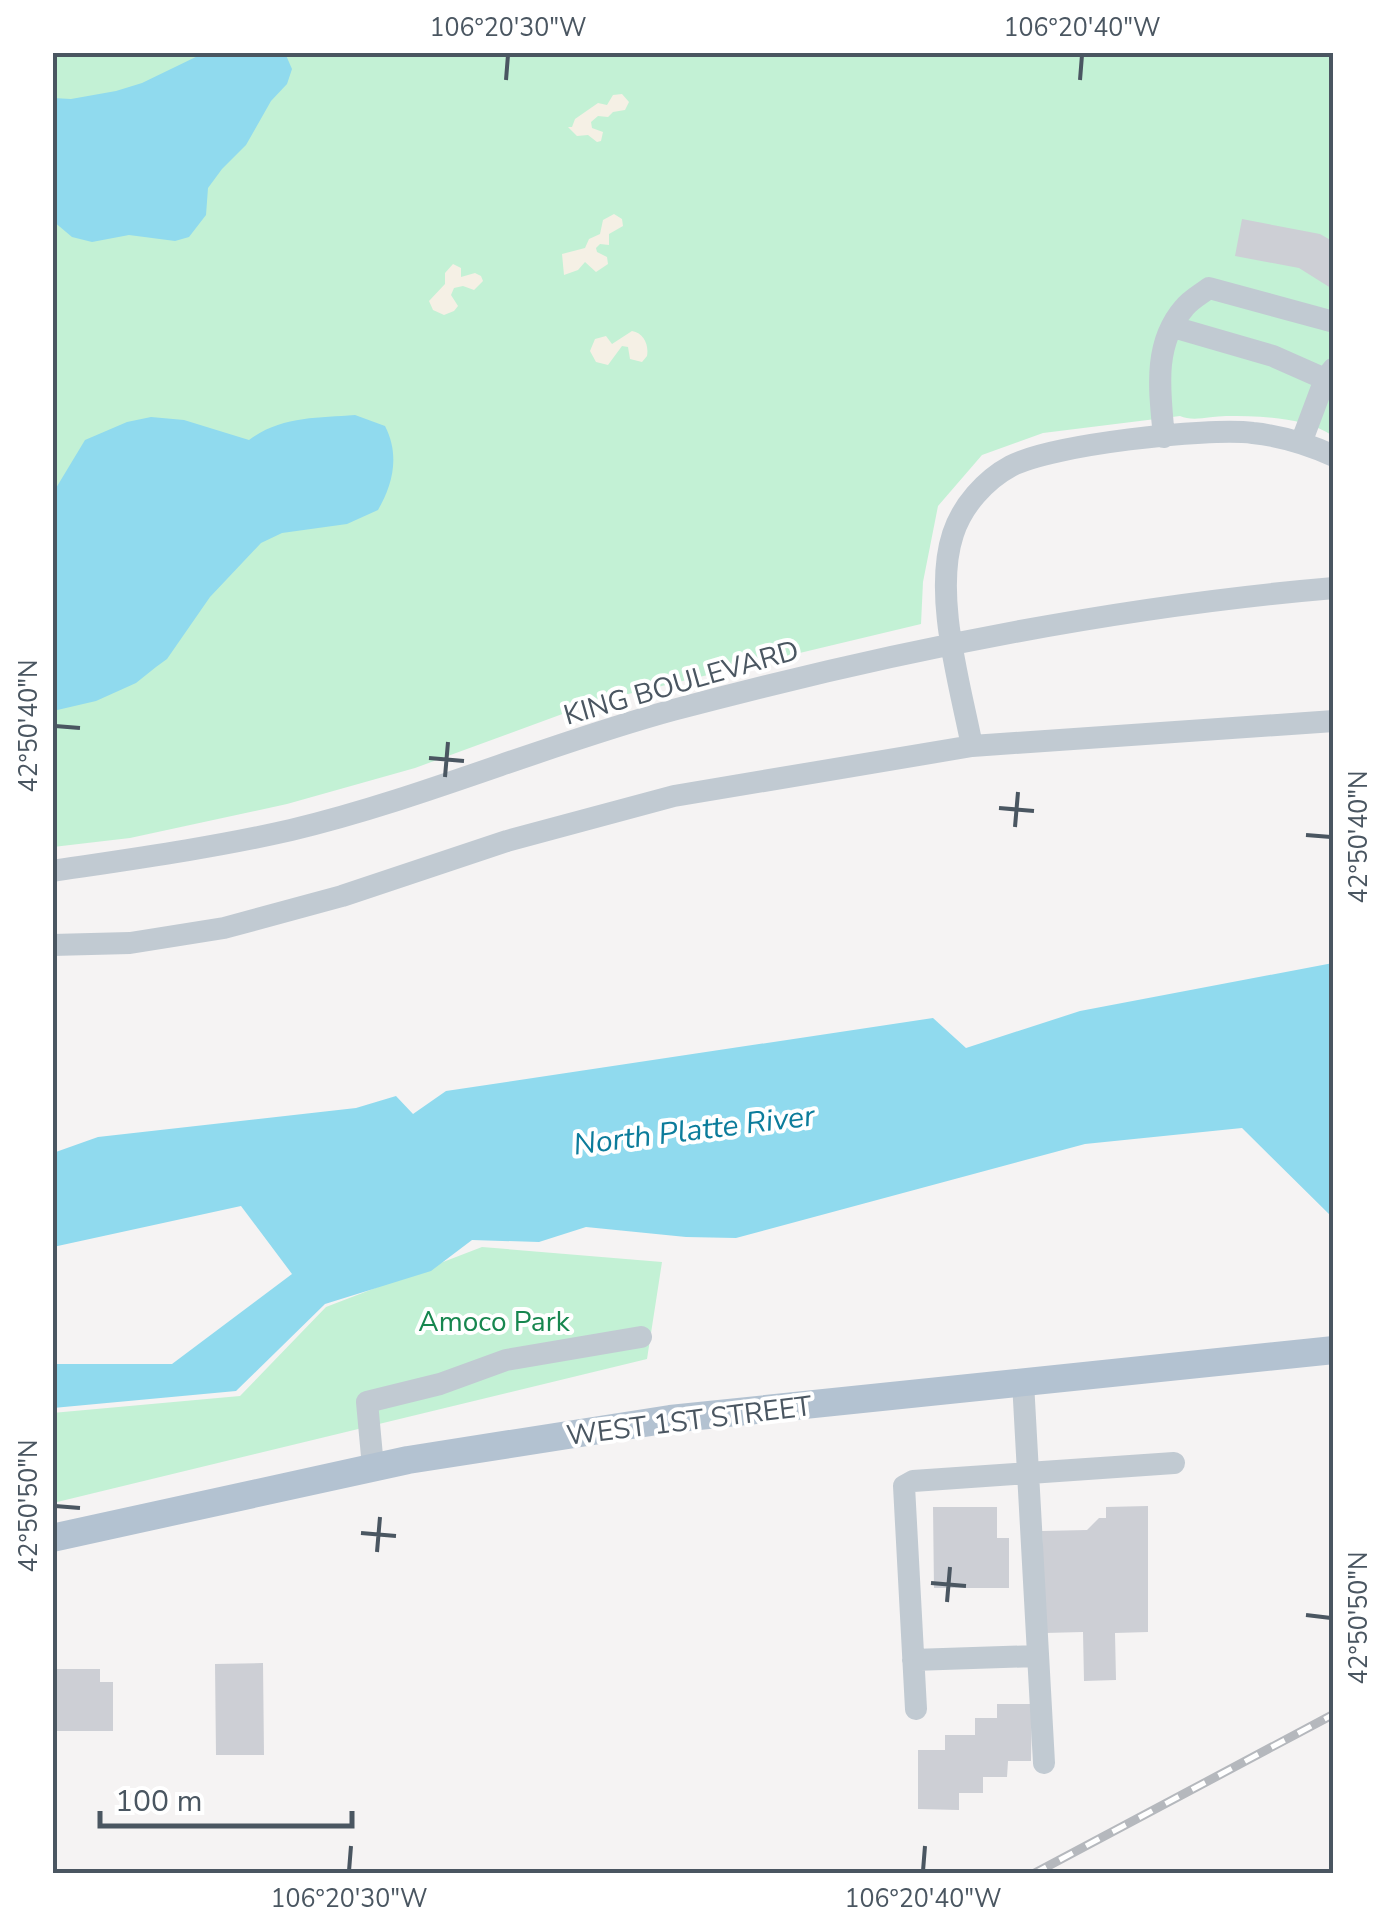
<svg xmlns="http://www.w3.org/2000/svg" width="1386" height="1926" viewBox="0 0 1386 1926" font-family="'Nunito Sans',sans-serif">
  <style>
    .green { fill: #c3f1d5 }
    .sand { fill: #f5f0e5 }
    .water { fill: #90daee }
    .building { fill: #cdcfd5 }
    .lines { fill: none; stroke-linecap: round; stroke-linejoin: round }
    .minor { stroke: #c1cad2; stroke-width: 22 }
    .major { stroke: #b3c2d1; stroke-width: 28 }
    .rail-casing { stroke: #b5b8bd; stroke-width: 9 }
    .rail { stroke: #fff; stroke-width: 5; stroke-dasharray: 15; stroke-linecap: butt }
    .ticks { fill: none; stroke: #4a5661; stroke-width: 4 }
    .labels { text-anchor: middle; stroke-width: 8; stroke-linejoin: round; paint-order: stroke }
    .street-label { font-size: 28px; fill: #4a5661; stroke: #fff }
    .park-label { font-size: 28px; fill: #17864f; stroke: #fff }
    .water-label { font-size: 30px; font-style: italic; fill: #0c7c9b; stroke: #fff }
    .neatline { fill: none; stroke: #4a5661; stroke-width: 4 }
    .ticks-label { font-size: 25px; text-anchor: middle; fill: #4a5661 }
  </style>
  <rect width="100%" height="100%" fill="#f5f3f3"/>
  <!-- green -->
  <path class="green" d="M52,53h1281v383c-28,-19 -73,-20 -107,-20 -15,0 -33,6 -46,0l-137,17 -61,22 -44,51 -15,76 -2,42 -326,78 -180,66 -128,36 -157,34 -77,9z
    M482,1247l180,15 -15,97 -594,144 -1,-90 188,-17 86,-89z"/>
  <!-- sand -->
  <path class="sand" d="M622,94l7,8 -4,8 -12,2 -5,5 -10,-1 -7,6 1,6 11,4 -2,9 -4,1 -9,-7 -11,1 -9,-9h4l3,-8 23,-16 9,2 6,-10z
    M614,214l8,5 1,7 -14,8v11l-9,-1 -4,4 1,4 10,5 1,7 -12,8 -11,-10 -7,8 -14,5 -2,-21 23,-6 4,-9 11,-5 3,-14z
    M453,264l8,4v9l14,-4 6,3 2,5 -9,9 -11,-4 -9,2 -3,7 7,11 -4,5 -10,4 -11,-5 -4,-9 16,-17v-11z
    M632,331c12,2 17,14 15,25l-5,6 -12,-3 -2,-12 -6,-1 -14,19 -12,-3 -6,-11 5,-12 11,-3 6,8z"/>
  <!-- water -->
  <path class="water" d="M285,53l7,16 -5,15 -16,17 -25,44 -24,24 -14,19 -2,27 -17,22 -14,4 -46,-6 -37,7 -20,-5 -19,-16v-123l18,1 45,-8 26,-8 62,-30z
    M355,415l30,11c15,29 8,58 -7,84l-31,14 -65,9 -21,10 -51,54 -43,62 -11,8 -20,16 -40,18 -43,10v-218l32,-53 42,-18 24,-5 33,3 65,20c32,-24 69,-22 106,-25z
    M1333,963v255l-91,-90 -157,16 -349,94 -50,-1 -100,-10 -47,15 -67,-2 -41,31 -106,33 -89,87 -183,17v-44h119l120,-90 -51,-68 -188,41v-94l45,-16 258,-29 40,-12 17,18 33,-23 487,-73 33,30 114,-37z"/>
  <!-- building -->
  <path class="building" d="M1242,219l78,15 14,8v48l-35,-22 -64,-12z
    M1148,1506v126l-33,1 1,47 -32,1 -1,-49 -38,1 -3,-102 45,-1 12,-12h7v-11z
    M933,1507h64v31h12v50h-75z
    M263,1663l1,92h-48l-1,-91z
    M52,1669h48v13h13v49h-61z
    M997,1704h35l-1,57h-23l-1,16h-24v16h-24v17l-41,-1v-59h27v-15h30v-17h22z"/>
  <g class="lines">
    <!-- minor -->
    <path class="minor" d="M1173,327l100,29 61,27
      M1164,437c-4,-44 -12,-92 20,-129 6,-8 17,-14 25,-20l125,34
      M1301,443l24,-64 8,-10
      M972,746c-12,-62 -39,-151 -19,-212 9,-28 32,-54 58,-68 39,-21 196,-39 242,-33 28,3 55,11 81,23
      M52,871c80,-12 160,-23 239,-41 130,-31 253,-85 382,-120 217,-58 437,-103 661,-122
      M52,945l78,-2 94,-15 118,-32 165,-55 167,-45 298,-50 362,-25
      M1023,1382l21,381
      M373,1467l-6,-65 73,-18 66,-24 135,-23
      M913,1660l124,-4
      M916,1709l-12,-223 9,-5 261,-18"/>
    <!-- major -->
    <path class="major" d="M52,1538l356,-78 262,-41 664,-69"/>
    <!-- rail casing -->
    <g class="rail-casing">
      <path id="rail" d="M1033,1874l301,-160"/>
    </g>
    <!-- rail -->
    <use href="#rail" class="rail"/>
  </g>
  <!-- ticks -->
  <path class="ticks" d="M506,80l2,-25M1080,80l2,-25M55,726l25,2M429,758l35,3M445,777l3,-35M999,808l35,3M1015,827l3,-35M1306,835l25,2M55,1506l25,2M361,1533l35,3M377,1552l3,-35M931,1583l35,3M947,1602l3,-35M1306,1615l25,3M349,1871l2,-25M923,1871l2,-25"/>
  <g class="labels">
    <!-- street labels -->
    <g class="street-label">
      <text transform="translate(681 682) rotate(-16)" y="10">KING BOULEVARD</text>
      <text transform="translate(689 1420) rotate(-7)" y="10">WEST 1ST STREET</text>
    </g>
    <!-- park labels -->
    <g class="park-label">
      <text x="494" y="1331">Amoco Park</text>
    </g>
    <!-- water labels -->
    <g class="water-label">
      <text transform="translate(694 1130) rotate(-7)" y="10">North Platte River</text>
    </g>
  </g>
  <!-- border -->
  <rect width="1386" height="1926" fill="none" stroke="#ffffff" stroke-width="110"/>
  <!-- scale -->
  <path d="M100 1811v15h252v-15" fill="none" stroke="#4a5661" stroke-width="5"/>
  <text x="115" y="1811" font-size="30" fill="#4a5661" stroke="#ffffff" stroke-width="8" paint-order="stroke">100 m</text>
  <rect x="55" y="55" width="1276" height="1816" class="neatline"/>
  <g class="ticks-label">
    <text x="508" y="36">106°20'30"W</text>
    <text x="1082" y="36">106°20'40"W</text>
    <text transform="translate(28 726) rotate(-90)" y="9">42°50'40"N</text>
    <text transform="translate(1358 837) rotate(-90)" y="9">42°50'40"N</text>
    <text transform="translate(28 1506) rotate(-90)" y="9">42°50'50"N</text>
    <text transform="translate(1358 1618) rotate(-90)" y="9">42°50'50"N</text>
    <text x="349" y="1907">106°20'30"W</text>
    <text x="923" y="1907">106°20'40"W</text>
  </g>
</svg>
